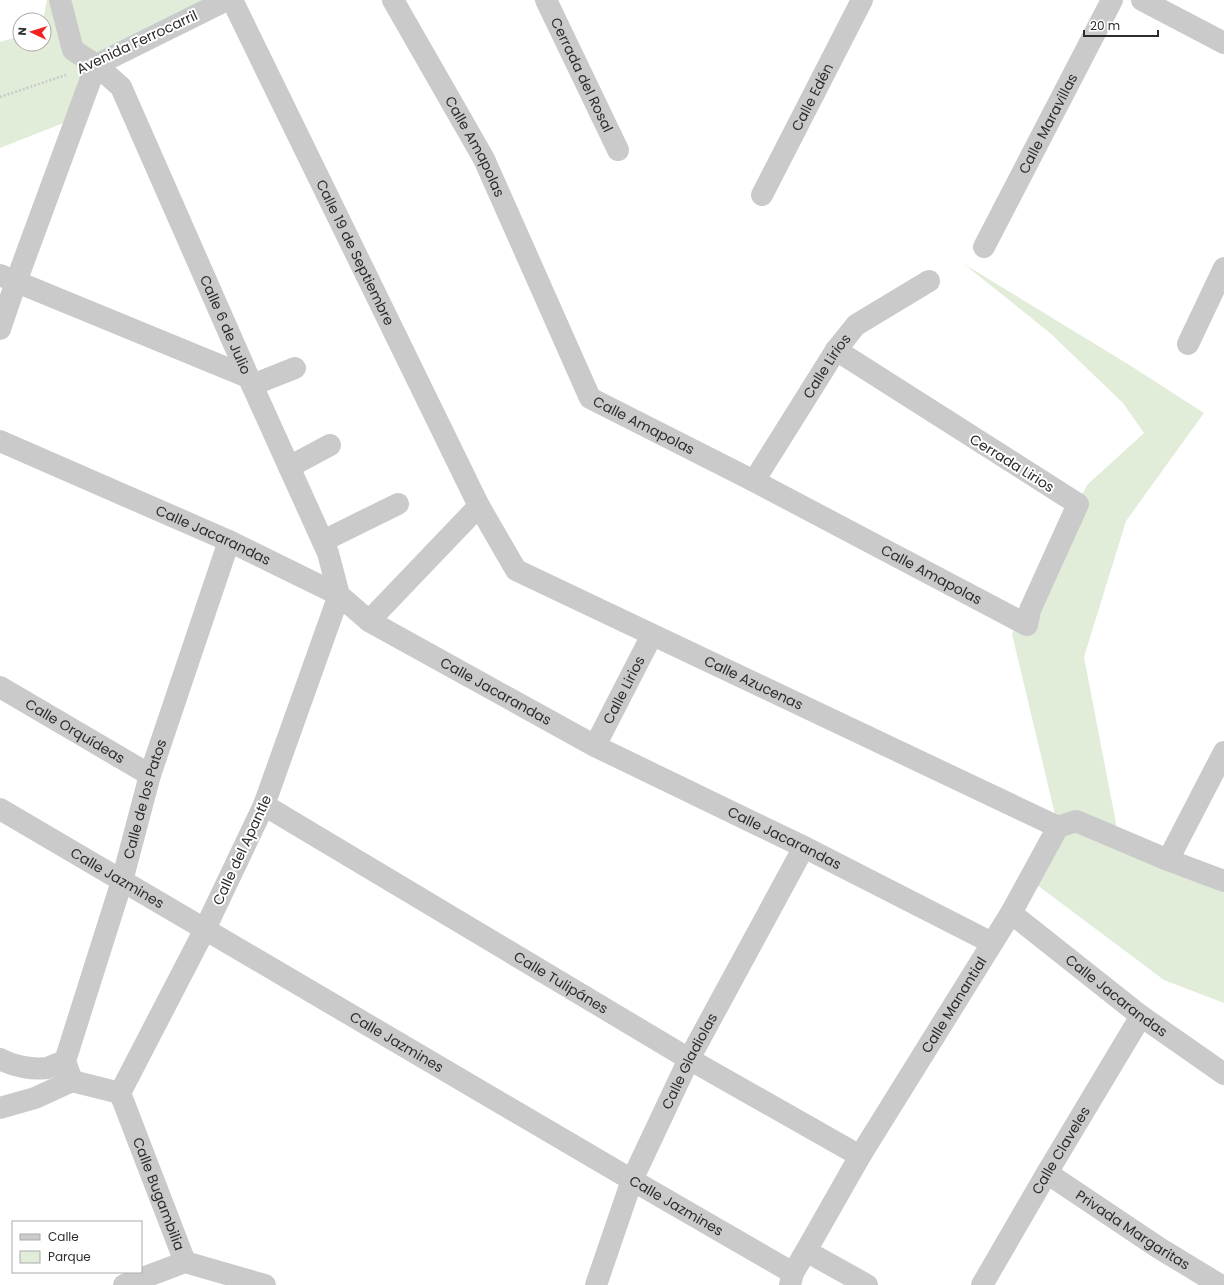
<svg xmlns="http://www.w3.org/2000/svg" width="1224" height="1285" viewBox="0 0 1224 1285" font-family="Poppins,sans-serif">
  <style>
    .green { fill: #e1ecd9 }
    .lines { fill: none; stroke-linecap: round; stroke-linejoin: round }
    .path { stroke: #cacaca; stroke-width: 2.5; stroke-dasharray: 2 2; stroke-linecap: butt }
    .minor { stroke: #cacaca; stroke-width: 22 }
    .labels { text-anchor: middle; stroke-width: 4; stroke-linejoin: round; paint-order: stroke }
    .street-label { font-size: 14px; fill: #2d2d2d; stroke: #fff }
  </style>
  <rect width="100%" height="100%" fill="#fff"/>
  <!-- green -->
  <path class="green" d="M47,0h180l-131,65 -20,53 -76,30v-106l20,-6v8h24v-24h-1z
    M964,264l167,102 73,47 -78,108 -42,136 35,182 105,42v122l-60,-23 -135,-101 29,-52 -46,-193 75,-149 57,-52 -21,-30 -73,-70z"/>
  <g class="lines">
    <!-- path -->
    <path class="path" d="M0,97l66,-22"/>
    <!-- minor -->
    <g class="minor">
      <path id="s1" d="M60,0l13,50 23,15 25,22 131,298 76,168 11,42 -75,210 -59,124 -85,164"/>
      <path id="s2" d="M232,0l247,506 37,64 542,257"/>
      <path id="s3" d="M393,0l91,159 106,239 164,83 273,144 3,-15 48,-106 -242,-154"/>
      <path id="s4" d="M546,0l72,150"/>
      <path d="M1142,0l82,43"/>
      <path d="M96,65l131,-65"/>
      <path id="s5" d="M762,195l100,-195"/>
      <path id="s6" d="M984,247l128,-247"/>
      <path d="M0,275l248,102"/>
      <path d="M0,329l16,-47 80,-217"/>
      <path d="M1188,344l36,-76"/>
      <path d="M252,385l43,-17"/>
      <path id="s7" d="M0,441l229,100 110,54 30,26 226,125 209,101 188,96"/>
      <path d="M289,467l41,-22"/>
      <path id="s8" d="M754,481l82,-131 20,-25 73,-44"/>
      <path d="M323,541l75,-37"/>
      <path d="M369,621l110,-115"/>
      <path id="s9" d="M0,687l150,88"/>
      <path id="s10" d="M595,746l57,-111"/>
      <path id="s11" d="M264,805l425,254 171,97"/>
      <path id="s12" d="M0,809l632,371 161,93"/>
      <path d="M1168,860l56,-108"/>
      <path id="s13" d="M1011,913l130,103 83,58"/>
      <path d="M0,1059c13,7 32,11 47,9 6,-2 12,-5 18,-7"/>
      <path id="s14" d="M72,1081l-7,-20 57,-180 28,-106 79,-234"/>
      <path d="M72,1081l48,12"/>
      <path id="s15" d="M120,1093l65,169"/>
      <path d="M0,1108l35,-10 37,-17"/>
      <path id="s16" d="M1047,1173l112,75 61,37"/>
      <path d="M806,1251l61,34"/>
      <path d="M185,1262l80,23"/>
      <path d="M124,1285l61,-23"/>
      <path id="s17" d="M596,1285l36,-105 57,-121 115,-212"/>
      <path id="s18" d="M790,1285l3,-12 13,-22 54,-95 151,-243 47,-86 18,-6 92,39 56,21"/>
      <path id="s19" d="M982,1285l65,-112 94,-157"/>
    </g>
  </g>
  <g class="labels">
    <!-- street labels -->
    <g class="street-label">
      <text transform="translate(137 42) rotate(-25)" y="5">Avenida Ferrocarril</text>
      <text dy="5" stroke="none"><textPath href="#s4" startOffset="83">Cerrada del Rosal</textPath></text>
      <text dy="5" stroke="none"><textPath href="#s5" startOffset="110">Calle Edén</textPath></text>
      <text dy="5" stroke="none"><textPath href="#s6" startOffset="139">Calle Maravillas</textPath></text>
      <text dy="5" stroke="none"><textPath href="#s3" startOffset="168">Calle Amapolas</textPath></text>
      <text dy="5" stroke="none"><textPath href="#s2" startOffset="281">Calle 19 de Septiembre</textPath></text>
      <text dy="5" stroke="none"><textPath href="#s1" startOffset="372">Calle 6 de Julio</textPath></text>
      <text dy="5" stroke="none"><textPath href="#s8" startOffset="136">Calle Lirios</textPath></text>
      <text dy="5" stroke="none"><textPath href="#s3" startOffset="505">Calle Amapolas</textPath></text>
      <text transform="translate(1012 463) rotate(32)" y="5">Cerrada Lirios</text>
      <text dy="5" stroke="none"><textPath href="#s7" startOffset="233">Calle Jacarandas</textPath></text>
      <text dy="5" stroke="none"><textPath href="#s3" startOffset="829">Calle Amapolas</textPath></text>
      <text dy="5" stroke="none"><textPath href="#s2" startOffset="900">Calle Azucenas</textPath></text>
      <text dy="5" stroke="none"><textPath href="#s10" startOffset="63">Calle Lirios</textPath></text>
      <text dy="5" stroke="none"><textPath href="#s7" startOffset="557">Calle Jacarandas</textPath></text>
      <text dy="5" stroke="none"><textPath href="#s9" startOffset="87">Calle Orquídeas</textPath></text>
      <text dy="5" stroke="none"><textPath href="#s14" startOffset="295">Calle de los Patos</textPath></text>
      <text dy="5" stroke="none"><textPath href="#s7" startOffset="881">Calle Jacarandas</textPath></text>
      <text transform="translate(242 850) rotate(-65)" y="5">Calle del Apantle</text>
      <text dy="5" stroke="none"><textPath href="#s12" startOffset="136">Calle Jazmines</textPath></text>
      <text dy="5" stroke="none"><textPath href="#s11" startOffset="346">Calle Tulipánes</textPath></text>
      <text dy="5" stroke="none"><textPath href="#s13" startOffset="134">Calle Jacarandas</textPath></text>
      <text dy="5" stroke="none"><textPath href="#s18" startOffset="325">Calle Manantial</textPath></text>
      <text dy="5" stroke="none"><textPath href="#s12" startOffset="460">Calle Jazmines</textPath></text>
      <text dy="5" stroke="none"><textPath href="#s17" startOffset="243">Calle Gladiolas</textPath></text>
      <text dy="5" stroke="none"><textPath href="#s19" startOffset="156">Calle Claveles</textPath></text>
      <text dy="5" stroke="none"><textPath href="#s15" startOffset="108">Calle Bugambilia</textPath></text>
      <text dy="5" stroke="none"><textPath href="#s12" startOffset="784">Calle Jazmines</textPath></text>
      <text dy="5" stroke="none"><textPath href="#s16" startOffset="103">Privada Margaritas</textPath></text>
    </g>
  </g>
  <!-- legend -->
  <rect x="12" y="1221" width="130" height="52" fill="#ffffff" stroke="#ababab"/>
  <rect x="20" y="1234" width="20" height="6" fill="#cacaca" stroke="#ababab"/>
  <text x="48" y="1241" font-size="12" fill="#2d2d2d">Calle</text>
  <rect x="20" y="1251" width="20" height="12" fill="#e1ecd9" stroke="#ababab"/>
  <text x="48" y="1261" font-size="12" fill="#2d2d2d">Parque</text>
  <!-- north arrow -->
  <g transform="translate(32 32) rotate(274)"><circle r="19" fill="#ffffff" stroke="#ababab"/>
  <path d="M0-3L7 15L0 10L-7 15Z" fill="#f22120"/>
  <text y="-6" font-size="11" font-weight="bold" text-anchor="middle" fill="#2d2d2d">N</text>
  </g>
  <!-- scale -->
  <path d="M1084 30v6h74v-6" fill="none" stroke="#2d2d2d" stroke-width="2"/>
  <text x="1090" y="30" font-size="12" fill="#2d2d2d" stroke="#ffffff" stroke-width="3" paint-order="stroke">20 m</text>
</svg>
